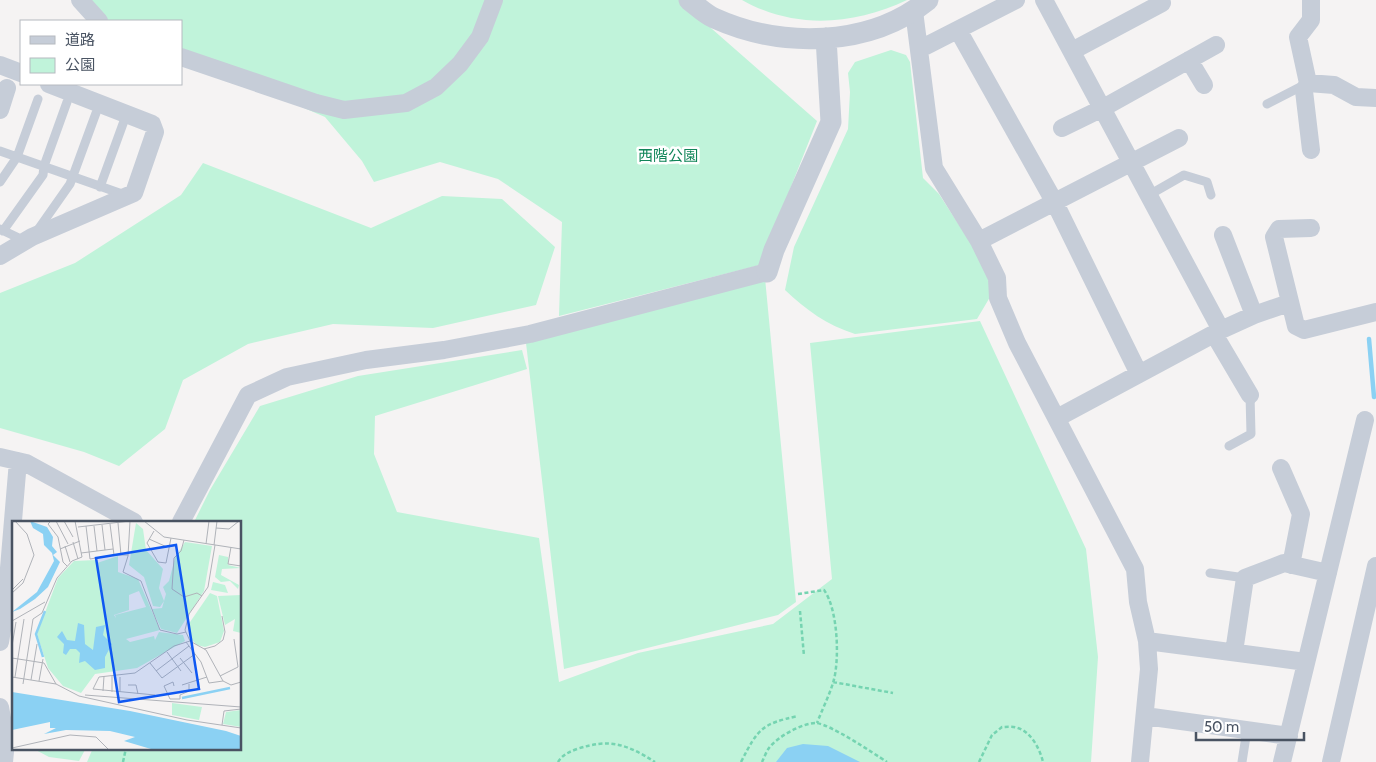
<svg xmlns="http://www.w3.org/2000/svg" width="1376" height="762" viewBox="0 0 1376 762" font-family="Cabin,'Noto Sans JP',sans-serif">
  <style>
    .green { fill: #c0f3da }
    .water { fill: #8bd1f3 }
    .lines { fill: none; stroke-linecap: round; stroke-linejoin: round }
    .stream { stroke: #8bd1f3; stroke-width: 4.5 }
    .path { stroke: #75d4b1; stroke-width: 2.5; stroke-dasharray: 4 2.5; stroke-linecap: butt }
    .service { stroke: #c6cdd8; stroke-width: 9 }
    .minor { stroke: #c6cdd8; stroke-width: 18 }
    .tertiary { stroke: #c6cdd8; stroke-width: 21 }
    .labels { text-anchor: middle; stroke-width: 5; stroke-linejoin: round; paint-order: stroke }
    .park-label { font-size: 15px; fill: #118559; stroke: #fff }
    .inset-river { fill: none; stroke: #8bd1f3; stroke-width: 2.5 }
    .inset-road { fill: none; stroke: #b0b3b9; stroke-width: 1 }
    .view { fill: #0f58f2; fill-opacity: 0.15; stroke: #0f58f2; stroke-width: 2.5 }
    .inset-edge { fill: none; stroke: #495362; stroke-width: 2.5 }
  </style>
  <rect width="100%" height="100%" fill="#f5f3f3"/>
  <!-- green -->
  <path class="green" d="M87,0h592l138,121 -57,144 -201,51 3,-94 -64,-43 -58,-17 -66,20 -12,-21 -37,-44 -144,-62v-34h-73l-7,-4z
    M742,0h165c-53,25 -112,30 -165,0z
    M891,50l15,5 4,7 13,116 16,16 47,73 7,25 -16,27 -122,15c-28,-9 -49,-24 -70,-44l9,-43 54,-118 2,-37 -2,-19 7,-11z
    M203,163l168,65 71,-32 60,3 53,48 -19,58 -103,23 -100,-4 -85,20 -65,36 -18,49 -46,37 -35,-14 -84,-24v-135l75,-30 106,-68z
    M765,278l31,324 -18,13 -214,54 -38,-326z
    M980,321l106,228 12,108 -7,105h-1004l6,-14h147v-226h-46l16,-32 50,-84 98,-30 164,-26 5,19 -152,47 -1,38 23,58 142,26 20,144 79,-29 135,-29 59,-45 -22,-236z
    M32,748h54l-7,13 -30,-4z"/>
  <!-- water -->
  <path class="water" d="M803,744l25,2 32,16h-84l11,-14z"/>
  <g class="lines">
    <!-- stream -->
    <path class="stream" d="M1369,339l5,58"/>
    <!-- path -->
    <path class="path" d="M798,594l26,-4c14,19 16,71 9,93 -4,13 -11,27 -16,40
      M800,611l4,45
      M833,682l60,11
      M123,762l3,-14
      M558,762c4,-7 11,-10 19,-13 33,-11 49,-5 78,13
      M741,762c17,-33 20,-38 57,-46
      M762,762c2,-4 4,-10 7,-14 8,-11 33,-25 47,-25 14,1 57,30 71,39
      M979,762l13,-27 10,-8c4,0 11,-1 16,1 13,4 22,21 25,34"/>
    <!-- service -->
    <path class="service" d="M1267,104l39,-20
      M0,151l125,44
      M0,182l17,-25 21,-58
      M100,187l24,-66
      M1149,195l35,-20 23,7 4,13
      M0,229l25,12
      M3,231l40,-56 1,-9 23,-64
      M37,231l33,-47 26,-71
      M1229,446l22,-12 -1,-39
      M1210,573l35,5
      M1242,762l5,-32"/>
    <!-- minor -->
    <path class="minor" d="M80,0l19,21
      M1044,0l177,330 -164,88
      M1311,0v20l-13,17 10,46 -4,8 7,59
      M914,11l20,157 45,73 18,37 1,20 19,45 118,226 3,33 9,39 2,28 -9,93
      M958,30l97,173 84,171
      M920,49l96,-49
      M1072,51l90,-48
      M181,57l135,46 28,7 62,-7 30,-16 24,-23 20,-27 14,-37
      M1189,60l15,25
      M0,65l21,8
      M1308,83l26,2 22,12 20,1
      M0,110l7,-22
      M1062,128l41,-20 113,-63
      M1311,228l-32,1 -5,8 22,89 8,4 72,-18
      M1223,235l31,80
      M979,241l200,-103
      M0,256l32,-19 102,-44 21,-61 -3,-8 -103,-40
      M1221,330l33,-15 35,-12
      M1214,334l36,61
      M0,457l26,6 108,59
      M1281,468l20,46 -10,51
      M181,522l67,-127 39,-18 79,-17 78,-10 86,-16 237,-62
      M0,598h3l5,-18 10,-119
      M1147,641l159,21
      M0,642l5,-31 -2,-13
      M1234,652l11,-74 39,-15 44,10
      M0,707l6,34 -2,21
      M1145,716l144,20
      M1282,762l83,-342
      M1331,762l45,-196"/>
    <!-- tertiary -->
    <path class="tertiary" d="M689,0c8,6 16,14 25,18 66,30 155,30 214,-18
      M767,272l7,-22 57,-128 -5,-84"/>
  </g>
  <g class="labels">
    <!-- park labels -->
    <g class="park-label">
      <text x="668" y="161">西階公園</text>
    </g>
  </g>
  <!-- overview -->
  <g transform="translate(12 521)">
    <rect width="229" height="229" fill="#f5f3f3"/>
    <path d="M124,2l7,6 3,21 17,19 -4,19 5,13 -4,6 -7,-1 -9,-29 -15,-12zM173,21l27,4 -8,45 -27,42 -16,-4 -9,-20 10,-1 4,-14 -3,-7 6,-6 6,-23zM207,34l9,2v8l13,3 -19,1 -1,6 18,10 -1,4 -8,-8 -9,1 -6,-5zM106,35v16l20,7 22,51 -34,9 4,3 24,-6 1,4 4,-8 24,3 2,6 -48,27 -42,6 -14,19 -18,-7 -15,-18 -11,-34 21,-56 16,-17 22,-1 1,3zM127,70l7,16 -31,8 1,3 -2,-3 15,-5v-15zM201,61l12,3 3,8 -17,-3zM198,72l7,3 7,35 -4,11 -15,5 -8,-2 -7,-7 -2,-13zM229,74l-1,25 1,13 -8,-2 2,-12 -10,6 -7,-29zM160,182l30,4 -3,13 -27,-5zM229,189v17l-18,-3 3,-12z" fill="#c0f3da" fill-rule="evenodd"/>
    <path d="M18,0l17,6 6,10 -1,9 5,6 -4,3 7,7 -12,25 -13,12 -15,10 -8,3 25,-20 17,-31 -2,-8 -8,-8 -1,-11 -10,-6zM66,102l6,2 1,19 8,6 3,-23 9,-2 -2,10 9,9 -7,13v11l-10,2 -10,-9 -6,2 1,-10 -4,-4h-6l-4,6 -3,-2 1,-9 -7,-7 5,-6 5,9 8,1zM0,171l118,19 96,20 15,5v13h-90l-27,-8 11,-4 -25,-6 -44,-1 -22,4 12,-6h-6v-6l-38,8z" fill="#8bd1f3"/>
    <path class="inset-river" d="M31,136l-7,-23 9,-23M170,177l48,-10"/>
    <path class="inset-road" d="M39,0l-3,3 10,13 5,25 4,4M44,0l12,23M52,0l9,16M118,0l-2,35 -5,16 18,9 19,49 17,4 9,-2M132,0l20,16 77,12M106,2l3,32M98,3l4,31h14M90,4l3,25M74,5l4,33 24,-4M82,5l3,25M66,6l52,-6M204,7l13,1 10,-8M142,10l-7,12 11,19 8,1 5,-25M137,18l18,8M172,19l-3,11 -7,7 -2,31 12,8 13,-4 5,3M61,21l5,17M194,23l3,-23M202,24l3,-24M203,24l-7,42 -19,27 -4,16 5,11 16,9 17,31 8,4 10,-3M53,25l5,16M219,26l-3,17 13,2M48,28l20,-8M69,32l32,-4M0,69l11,-11M0,72l11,-10 11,-28 -7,-21 -12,-13M0,100l33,-19M174,121l15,20 8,21 14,-2M0,125l4,-24M192,128l11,-3 8,-6 2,-8 -3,-16M155,131l14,19M0,137l32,5 12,21 23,12 108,24 54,8M168,137l12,15M138,142l12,15 33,-24M144,150l33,-25M100,155v16M208,155l18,-9 -4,-28M0,156l44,7M3,156l9,-58M108,156v15M19,159l6,-36M27,160l4,-22M11,163l10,-65 9,-6 15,-35 15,-17 10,-4 -7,-36M116,164h8l2,9M170,164l25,-8M91,170l1,-15M73,174l156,12M143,174l-62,-6 6,-12 36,-4 39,-27 16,-5M158,178h10v-4l9,-4v-7M158,178l-6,-13 9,-4 1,4M210,204l2,-14 17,-2M0,227l58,-13 26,2 12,12"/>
    <path class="view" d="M164,24l23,144 -80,13 -23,-144z"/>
    <rect width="229" height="229" class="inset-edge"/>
  </g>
  <!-- legend -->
  <rect x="20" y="20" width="162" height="65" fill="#ffffff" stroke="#b6bac0"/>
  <rect x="30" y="36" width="25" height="8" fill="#c6cdd8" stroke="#b6bac0"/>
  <text x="65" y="45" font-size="15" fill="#495362">道路</text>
  <rect x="30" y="58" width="25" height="15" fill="#c0f3da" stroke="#b6bac0"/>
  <text x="65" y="70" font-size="15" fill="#495362">公園</text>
  <!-- scale -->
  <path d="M1196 732v8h108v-8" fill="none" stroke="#495362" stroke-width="2.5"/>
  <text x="1204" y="732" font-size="15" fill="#495362" stroke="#ffffff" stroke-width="4" paint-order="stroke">50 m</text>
</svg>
